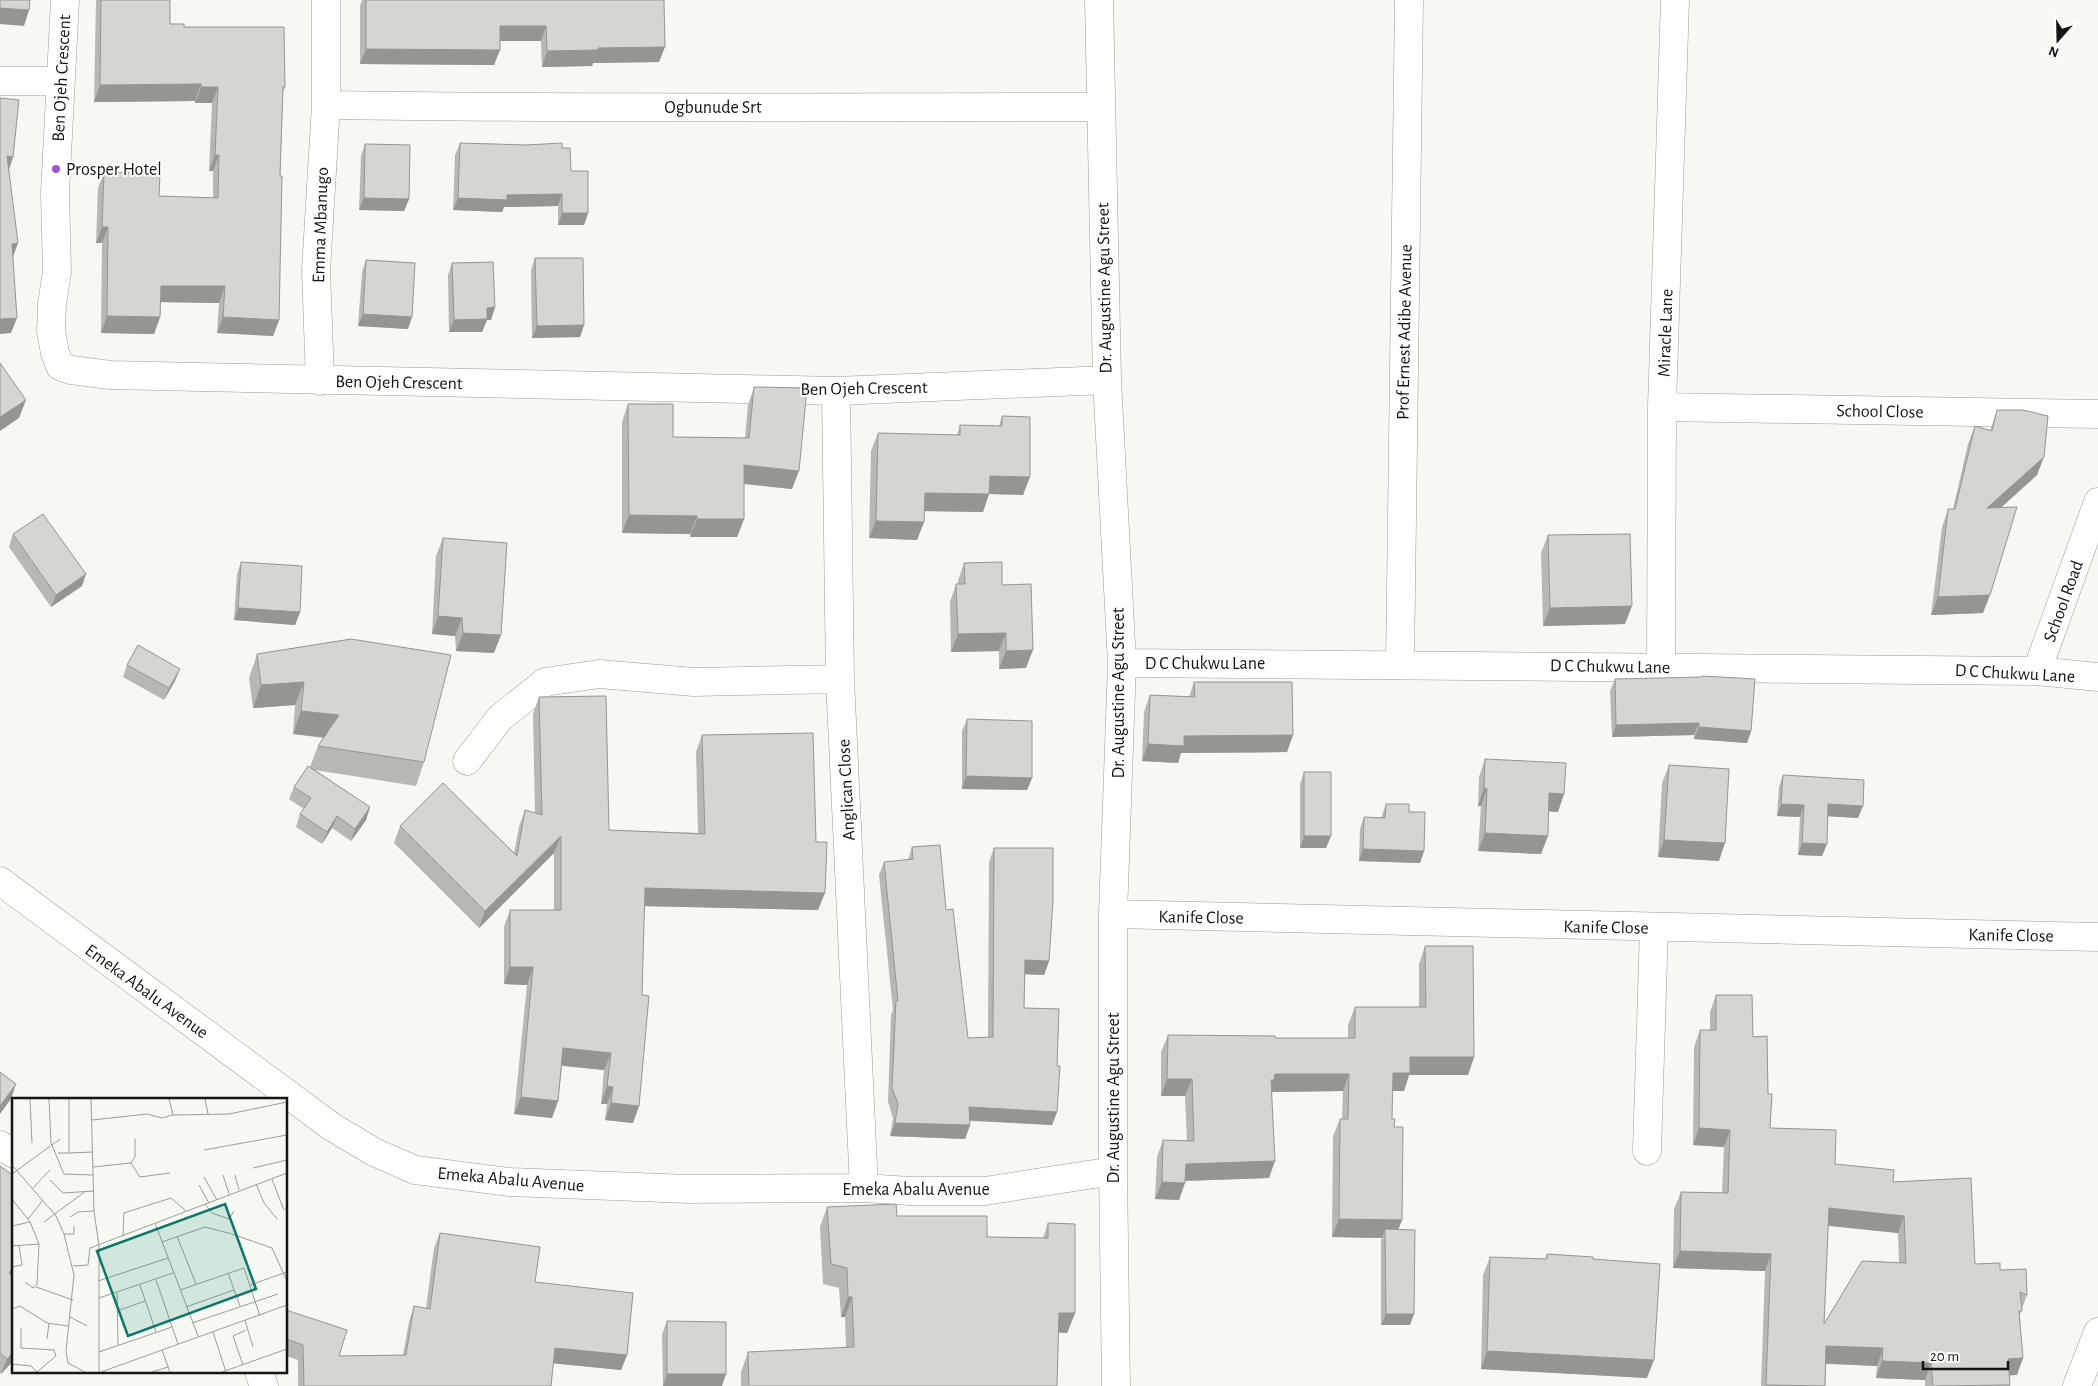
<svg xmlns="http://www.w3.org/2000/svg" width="2098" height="1386" viewBox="0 0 2098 1386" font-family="'Alegreya Sans',sans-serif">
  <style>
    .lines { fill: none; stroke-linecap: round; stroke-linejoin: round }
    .minor-casing { stroke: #999c95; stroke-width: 29 }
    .minor { stroke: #fff; stroke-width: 28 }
    .wall { fill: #b5b9b2; fill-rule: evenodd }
    .shaded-wall { fill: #949691 }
    .building { fill: #d3d7cf; stroke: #949691; fill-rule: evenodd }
    .poi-dot { fill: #9c57cc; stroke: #fff; stroke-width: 2 }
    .labels { text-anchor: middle; stroke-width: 4; stroke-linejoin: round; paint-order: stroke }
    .street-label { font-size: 18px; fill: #151613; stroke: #fff }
    .poi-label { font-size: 18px; fill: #151613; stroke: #fff; text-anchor: start }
    .inset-road { fill: none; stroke: #9b9e98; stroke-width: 1 }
    .view { fill: #0f766e; fill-opacity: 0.15; stroke: #0f766e; stroke-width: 2.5 }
    .inset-edge { fill: none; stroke: #151613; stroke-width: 2.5 }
  </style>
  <rect width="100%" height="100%" fill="#f5f9f1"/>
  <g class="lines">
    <!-- minor casing -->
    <g class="minor-casing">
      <path id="minor" d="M65,0l-10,193 2,79 -5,32 -1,27 4,22 5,13 11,4 39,5 726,16 271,-11
        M1099,0l8,380 15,283 -9,251v257l3,215
        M0,81h60
        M326,105c258,4 516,2 774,2
        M320,381l-4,-111 10,-165v-105
        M836,391l4,288 24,509
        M1662,407l436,7
        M1122,663l915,8 61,6
        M1400,664l9,-664
        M1661,667l1,-260 13,-407
        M2037,671l61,-169
        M467,761l33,-43 45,-36 54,-8 95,8 146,-3
        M0,881l332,246 42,25 41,18 95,12 179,7 175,-1 46,3h75l128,-20
        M1113,914l985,23
        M0,1145l14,9
        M1647,1151l7,-223
        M259,1372l5,14
        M2077,1386l21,-54"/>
    </g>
    <!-- minor -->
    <use href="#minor" class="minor"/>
  </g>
  <!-- wall -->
  <path class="wall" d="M96,0h74v24l14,3 101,60 -2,5 -3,84 -1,144 -6,16 -56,-3 2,-30 -58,-1 -1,15 -6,17 -53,-1 1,-90h-6l2,-55 6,-16 55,24 54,2v-27h-4l3,-68h-17v-2l-101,1z
    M362,0h302l-5,62 -66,1 -1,3 -50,1 -1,-26h-41l-6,24 -134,-1v-58z
    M460,143l102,5 26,65 -4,12h-26v-19l-54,1 -2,5 -49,-2 2,-55z
    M365,144l44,55 -5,12 -45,-1 2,-54z
    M535,258l49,67 -4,12 -48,1 -1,-68z
    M366,260l42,69 -50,-3 4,-54z
    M452,263l43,44 -4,13h-4l-5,12h-33l-1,-57z
    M754,387l38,102 -48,-5v35l-7,18h-47v-3l-68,-1v-111l6,-18 45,33 72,1 3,-33z
    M1997,410l40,65 -36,33 -18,105 -52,2 11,-88 6,-18h5l15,-65 7,-18 15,5z
    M1002,416l21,79 -34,-1 -6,18 -59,-1v11l-7,18 -48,-2 2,-87 7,-18 79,2 3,-10 39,1z
    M13,534l69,52 -31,21 -42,-60z
    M1548,535l77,89 -82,2 -2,-73z
    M443,538l51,115 -38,-2 -1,-15 -23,-2 4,-78z
    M241,562l59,50 -5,13 -61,-5 3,-46z
    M964,563l38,22 24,83 -27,1v-18l-48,1 -1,-50 6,-18h2v-3z
    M351,639l73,123 -8,24 -101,-16 55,37 -4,13 -15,21 -19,-13 -10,16 -26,-17 4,-13 4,-5 -15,-10 5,-12 16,-20 8,-21 5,-8 -30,-4 2,-29 -42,3 -4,-30 8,-24z
    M127,665l48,16 -11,19 -41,-23z
    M1615,679l136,52 -4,12 -53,-4v-4l-82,2 -2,-46z
    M1194,682l99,53 -6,17 -106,1 -3,10 -36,-2 2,-49 6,-17 39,2z
    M539,697l70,133 89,3 -2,-81 6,-17 116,175 -174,-4 -5,200 -6,17 -28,-3 2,-16h-6l3,-34 -42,-4 -4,35 -6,17 -38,-4 13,-129 -23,-1v-57l6,-17h44v-57l-75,75 -85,-85 6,-17 114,27 5,-26 6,-17 10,3 -2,-99z
    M967,719l65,59 -5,12 -65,-1v-58z
    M1485,759l73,53 -9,-1 -8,43 -63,-3 3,-45h-3l1,-29z
    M1669,765l50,96 -61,-4 4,-74z
    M1304,772l22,76h-26v-64z
    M1783,775l75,43 -30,-2 -6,40 -24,-1 2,-38 -23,-1 2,-29z
    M1386,804l23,8 15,39 -4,12 -61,-2 1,-32 4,-12 17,1z
    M912,847l34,63 22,128 20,-1 1,-175 5,-14 55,113 -5,14 -19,-1 -1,34 33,58v46l-5,13 -83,-4 1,4 -5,14 -75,-3 3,-18 -5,-16 3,-87 2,-5 -14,-135 5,-13 24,-2z
    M1425,946l49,111 -6,18h-59l-5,16h-12v28l2,8 8,93 -4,9 12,96h-29v-85l1,-2 -50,-1 1,-101 7,-17h2l1,-28 -71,1 -3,86 -84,3 -6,19 -24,-1 2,-42 6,-17 24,1 -2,-45h-24v-44l7,-17 107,3h73v-13l7,-18h64v-43z
    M1716,995l37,42 15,57 2,34 65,36 58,18 82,82 25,6 27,25 -8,22 -2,58h-8l1,11h-85v-6l-49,-2 1,-12 -51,-2 -1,22h-64l4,-115 -92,-3 1,-59 7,-17 41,1 2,-46 -31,-2 1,-98 6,-17h10v-18zM1828,1226l70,7 1,30 -75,61z
    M0,1166l14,10v98l-2,2 2,1v83l-13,14 -1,-1z
    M827,1207l70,9 90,21 56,1 5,-15 27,90 -8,20 -9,-1 -1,54h-316v-14l7,-20 98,-4 -1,-31h-4l-2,-29 -16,-4 -3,-57z
    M440,1233l95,49 92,73 -6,15 -68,-7 -3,23h-252v-26l-12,-4v-46l53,46 64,-1 6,-33 5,-16 12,2 8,-60z
    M1547,1254l46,5 54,119 -166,-9 2,-94 7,-18 55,2z
    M667,1321l55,65h-59l-1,-52z"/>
  <!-- shaded-wall -->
  <path class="shaded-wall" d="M0,8l29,2 -5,16 -24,-2z
    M500,26h46l-5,15h-46z
    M665,47l-6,15 -66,1 -1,3 -50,1 5,-16 51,-3z
    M366,49l134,1 -6,15 -134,-1z
    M201,84l-6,17 -101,1 6,-17z
    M201,87h17l-6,16h-17z
    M215,155h4l-6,16h-4z
    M7,156l6,1 -5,16z
    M562,194l-4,12 -54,1 -2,5 -49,-2 5,-12 49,-3z
    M364,198l45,1 -5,12 -45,-1z
    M562,213h26l-4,12h-26z
    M102,227h6l-6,16h-6z
    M18,243l-6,16v-15z
    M161,286h64l-6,17 -64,-1z
    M495,307l-4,13h-4l-5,12h-33l5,-12 33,-12z
    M363,314l49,3 -4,12 -50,-3z
    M107,316l53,1 -6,17 -53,-1z
    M223,317l56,3 -6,16 -56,-3z
    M17,318l-6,15 -11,1v-15z
    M584,325l-4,12 -48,1 5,-12z
    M26,400l-7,18 -19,13v-14z
    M2044,457l-7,18 -57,51 7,-18z
    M744,465l55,6 -7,18 -54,-6z
    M990,476l40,1 -7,18 -34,-1 -6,18 -65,-1 7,-18z
    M629,515l68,1 -7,18 -68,-1z
    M697,519h47l-7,18h-47z
    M876,521l48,1 -7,18 -48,-2z
    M86,574l-4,12 -31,21 5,-12z
    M1990,595l-7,18 -52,2 7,-18z
    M1632,606l-7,18 -82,2 7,-18z
    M238,608l62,4 -5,13 -61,-5z
    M438,616l24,2 -7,18 -23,-2z
    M463,633l38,2 -7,18 -38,-2z
    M1006,633l-7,18 -48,1 7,-18z
    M1033,650l-7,18 -27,1 7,-18z
    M180,669l-5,12 -11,19 5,-12z
    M304,682l-9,23 -42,3 8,-23z
    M301,711l38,4 -9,23 -37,-4z
    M1699,723l-5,12 -82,2 4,-12z
    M1699,727l52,4 -4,12 -53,-4z
    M1293,735l-6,17 -106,1 -3,10 -36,-2 6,-17 36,-8z
    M966,776l66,2 -5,12 -65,-1z
    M1484,788l3,1 -6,17h-3z
    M1549,793l15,1 -6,18 -15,-1z
    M1781,804l23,1 -4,12 -23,-1z
    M1828,804l35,2 -5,12 -34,-2z
    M370,807l-4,13 -15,21 4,-12z
    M337,816l-5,12 -10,16 5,-12z
    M1485,833l63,3 -7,18 -63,-3z
    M561,836l-7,17 -75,75 6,-17z
    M1304,836h27l-5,12h-26z
    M1664,840l61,3 -6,18 -61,-4z
    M1802,843l25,1 -5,12 -24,-1z
    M1363,849l61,2 -4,12 -61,-2z
    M645,888l180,5 -7,17 -179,-4z
    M1025,960l24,1 -5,14 -24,-1z
    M510,967h23l-6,18 -23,-1z
    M563,1048l48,5 -7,17 -47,-5z
    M1410,1057h64l-6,18h-59l-5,16h-17l6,-18z
    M1275,1074h74l-6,17 -73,1 1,-12z
    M1167,1079h25l-7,17h-24z
    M16,1084l-5,15 -11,15v-8z
    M607,1086l6,1 -6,17h-6z
    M521,1097l37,4 -6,17 -38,-4z
    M611,1103l28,3 -6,17 -28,-3z
    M969,1107l88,5 -5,13 -88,-5z
    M895,1123l75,2 -5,14 -75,-3z
    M1699,1128l31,2 -6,17 -31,-2z
    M1275,1161l-6,17 -89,3 6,-17z
    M1162,1182l23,1 -6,17 -24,-1z
    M1829,1208l75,8 -6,17 -75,-8z
    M1339,1219l63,1 -7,18 -10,-9 -3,9 -50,-1z
    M1680,1251l91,3 -6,17 -92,-3z
    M14,1266v8l-11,14 6,-15z
    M848,1297h4l-7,20h-4z
    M1059,1313h16l-8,20 -16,-1z
    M1386,1314h28l-4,11h-29z
    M1826,1346l57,2 -6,18 -57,-3z
    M555,1348l72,7 -6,15 -71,-7z
    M14,1351v9l-13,14 6,-15z
    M1487,1351l167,9 -7,18 -166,-9z
    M2023,1358l-6,17 -15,1 6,-17z
    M1882,1361l49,2 -6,17 -49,-2z
    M667,1374h59l-4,12h-59z"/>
  <!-- building -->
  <path class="building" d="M0,0h30l-1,10 -29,-2z
    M101,0h69v24h14v3h100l1,60h-2l-3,89h2l-3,144 -56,-3 2,-31h-64l-1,31 -53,-1 1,-89h-6l2,-55 56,2 -1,22 59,2 1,-43h-4l3,-68h-17v-3l-101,1z
    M366,0h298l1,47 -67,1v2l-51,1 -1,-25h-46v24l-134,-1z
    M0,98l19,2 -6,57 -6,-1 11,87 -6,1 5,74 -17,1z
    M460,143l66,2 36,-2v5h8l1,23h17v42h-26v-19l-55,1v5l-49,-2z
    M365,144l45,1 -1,54 -45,-1z
    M535,258h48l1,67 -47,1z
    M366,260l49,3 -3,54 -49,-3z
    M493,262l2,45 -8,1v11l-33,1 -2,-57z
    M0,363l26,37 -26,17z
    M754,387l53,1 -8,83 -55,-6v54h-47v-3l-68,-1 -1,-111h45v33l76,1z
    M1997,410h26l25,6 -4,41 -57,51 30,-1 -27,88 -52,2 10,-88h7l20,-83 17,5z
    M1002,416l28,1v60l-40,-1 -1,18 -64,-1 -1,29 -48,-1 2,-88 82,2v-10l42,1z
    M43,514l43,60 -30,21 -43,-61z
    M1630,534l2,72 -82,2 -2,-73z
    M443,538l64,5 -6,92 -38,-2 -1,-15 -24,-2z
    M241,562l61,4 -2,46 -62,-4z
    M1002,562v23l29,-1 2,66 -27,1v-18l-48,1 -2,-50h9l-1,-21z
    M351,639l100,16 -27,107 -106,-16 21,-31 -38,-4 3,-29 -43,3 -4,-31z
    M138,645l42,24 -11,19 -42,-23z
    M1702,676l53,3 -4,52 -52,-4v-4l-83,2 -1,-46 87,-2z
    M1194,682h98l1,53 -109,1v10l-36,-2 2,-49 45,2z
    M606,696l3,134 96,4 -3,-99 111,-2 3,109h11l-2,51 -180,-5 -3,107 7,1 -10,110 -28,-3 2,-16 -6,-1 4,-33 -48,-5 -5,53 -37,-4 12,-130h-23v-57h51v-74l-76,75 -85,-85 43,-43 74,73 8,-46 17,5 -3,-118z
    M967,719l65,2v57l-66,-2z
    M1485,759l81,4 -2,31 -15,-1 -1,43 -63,-3 2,-44 -3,-1z
    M1669,765l60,4 -4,74 -61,-3z
    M308,766l62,41 -15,22 -18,-13 -10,16 -27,-18 11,-16 -17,-11z
    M1304,772h27v64h-27z
    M1783,775l81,5 -1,26 -35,-2 -1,40 -25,-1 2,-38 -23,-1z
    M1386,804h23v8h16l-1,39 -61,-2 1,-32 21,1z
    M940,845l6,65 7,-1 15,129 25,-1 1,-189h59v53l-4,60 -24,-1 -1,48 35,1 -2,57h3l-3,46 -88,-5 1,18 -75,-2 3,-19 -6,-16 4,-87h2l-14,-139 29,-3 -1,-12z
    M1425,946h48l1,111h-64v16h-17l-1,46h3l-1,8h9l-1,93 -63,-1 1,-100h8l1,-45h-74l-1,6h-3l4,81 -89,3 -1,19 -23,-1 1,-42 31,1 -2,-62h-25l1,-44 107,1v2h80v-31h71z
    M1716,995h36l1,42 14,-1 1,58h4l-2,34 66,2 -1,34 59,6 -1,12 78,-4 4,86 25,-1v7l26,-1 1,26 -7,-3 2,19h-3l4,47 -15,1 2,26 -77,1 -2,-23 -49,-2 1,-13 -57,-2 -1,40 -59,-1 5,-131 -91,-3 1,-59 47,1 2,-63 -31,-2 1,-98h16zM1829,1208l75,8 2,47 -44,-2 -38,63z
    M0,1072l16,12 -16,22z
    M0,1166l14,10v90l-5,7 5,4v74l-7,8 -7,-6z
    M896,1204l1,12h90v21l61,1v-15l27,1v89h-16l-2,73h-308l-1,-34 106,-5 -2,-50h-4l-1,-29 -16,-4 -4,-57z
    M1385,1229l30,1 -1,84h-28z
    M440,1233l100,14 -5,35 98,11 -6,62 -72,-7 -4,38h-247l-1,-41 -17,-6v-29l61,20 -8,26 67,-1 8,-49 16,3z
    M1547,1254l46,3v2l67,5 -6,96 -167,-9 3,-94 57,2z
    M667,1321l59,1v52h-59z"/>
  <!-- markers -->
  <circle class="poi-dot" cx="56" cy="169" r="5"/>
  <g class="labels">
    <!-- street labels -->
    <g class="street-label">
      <text transform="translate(61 78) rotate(-87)" y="6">Ben Ojeh Crescent</text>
      <text x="713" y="113">Ogbunude Srt</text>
      <text transform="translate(320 225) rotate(-88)" y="6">Emma Mbanugo</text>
      <text transform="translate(1104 288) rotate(-91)" y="6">Dr. Augustine Agu Street</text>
      <text transform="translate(1404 332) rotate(-89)" y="6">Prof Ernest Adibe Avenue</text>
      <text transform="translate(1665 333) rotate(-88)" y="6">Miracle Lane</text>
      <text transform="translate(399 382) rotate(1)" y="6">Ben Ojeh Crescent</text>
      <text transform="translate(864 388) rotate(-1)" y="6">Ben Ojeh Crescent</text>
      <text transform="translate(1880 411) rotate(1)" y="6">School Close</text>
      <text transform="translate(2063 601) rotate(-70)" y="6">School Road</text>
      <text x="1205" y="669">D C Chukwu Lane</text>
      <text transform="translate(1610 666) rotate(1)" y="6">D C Chukwu Lane</text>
      <text transform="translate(2015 673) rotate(3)" y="6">D C Chukwu Lane</text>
      <text transform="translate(1118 693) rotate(-90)" y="6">Dr. Augustine Agu Street</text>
      <text transform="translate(846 790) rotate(-93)" y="6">Anglican Close</text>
      <text transform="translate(1201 917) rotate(1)" y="6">Kanife Close</text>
      <text transform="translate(1606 927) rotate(1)" y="6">Kanife Close</text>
      <text transform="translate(2011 935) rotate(1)" y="6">Kanife Close</text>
      <text transform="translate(147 991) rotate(36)" y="6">Emeka Abalu Avenue</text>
      <text transform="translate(1113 1098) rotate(-90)" y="6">Dr. Augustine Agu Street</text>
      <text transform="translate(511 1179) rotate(5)" y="6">Emeka Abalu Avenue</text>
      <text x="916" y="1195">Emeka Abalu Avenue</text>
    </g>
    <!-- poi labels -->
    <g class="poi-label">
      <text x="66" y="175">Prosper Hotel</text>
    </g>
  </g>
  <!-- overview -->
  <g transform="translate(12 1098)">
    <rect width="275" height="275" fill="#f5f9f1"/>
    <path class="inset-road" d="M18,1l2,44M37,1l2,44 13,31 29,1M79,1l3,112 5,35v126M157,1l4,16M193,1l3,15M80,22l55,-6 15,4 11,-3 56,-1 58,-12M192,52l83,-15M46,55h11v-54M57,55l24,-1M119,65l4,-6v-18M0,67l44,51 8,18 10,41 -8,76 2,12 17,9M81,69l38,-4 9,14 30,-4M241,70l34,-8M0,76l48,-35M211,77l6,19M223,77l4,15M192,79l13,23M260,81l11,29 4,3M38,82l13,13 31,-2M244,86l8,19 13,16M187,87l10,18M20,91l18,-19M0,101l18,23 9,22 -27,2M193,106l7,9 17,6 5,-8M58,119l8,-5 16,-1M16,121l15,-19M32,124l42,-31M143,125l43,113M0,128l18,-4M52,136h10v-8M111,138l1,-23 47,-15 15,13M165,138l19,48M150,144l43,-15 27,7 40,14 15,33M61,168l15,-1 2,-17 197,-75M0,169l10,-2 -3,-20M216,175l12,33M144,182l22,64M86,183l70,-23M13,184l8,6 4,-3 2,-41M128,187l16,47M238,187l37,-13M24,189l37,13M168,192l64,-22 16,48M105,195l1,53M87,200l74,-25M174,209l48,-17M0,211l8,-3 27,17 21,3M105,213l28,-10M58,219l17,9M233,222l8,27M180,225l86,-29M9,230v20l33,2 2,6 -19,16M201,234l13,40M35,241l2,-16M150,252l8,22M87,254l73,-25M0,266l19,2 6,6M231,267l-10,-29 13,-6M89,274l186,-67M140,274l16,-5M210,274l65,-23"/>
    <path class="view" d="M213,106l31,85 -128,47 -31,-85z"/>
    <rect width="275" height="275" class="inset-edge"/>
  </g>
  <!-- north arrow -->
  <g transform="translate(2058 40) rotate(200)" stroke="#ffffff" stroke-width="4" paint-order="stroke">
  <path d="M0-4L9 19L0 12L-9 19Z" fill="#151613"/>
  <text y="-8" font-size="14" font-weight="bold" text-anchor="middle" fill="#151613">N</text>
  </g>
  <!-- scale -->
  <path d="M1923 1361v8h85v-8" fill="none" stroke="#151613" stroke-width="2.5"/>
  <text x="1930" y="1361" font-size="15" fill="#151613" stroke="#ffffff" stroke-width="4" paint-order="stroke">20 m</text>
</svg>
